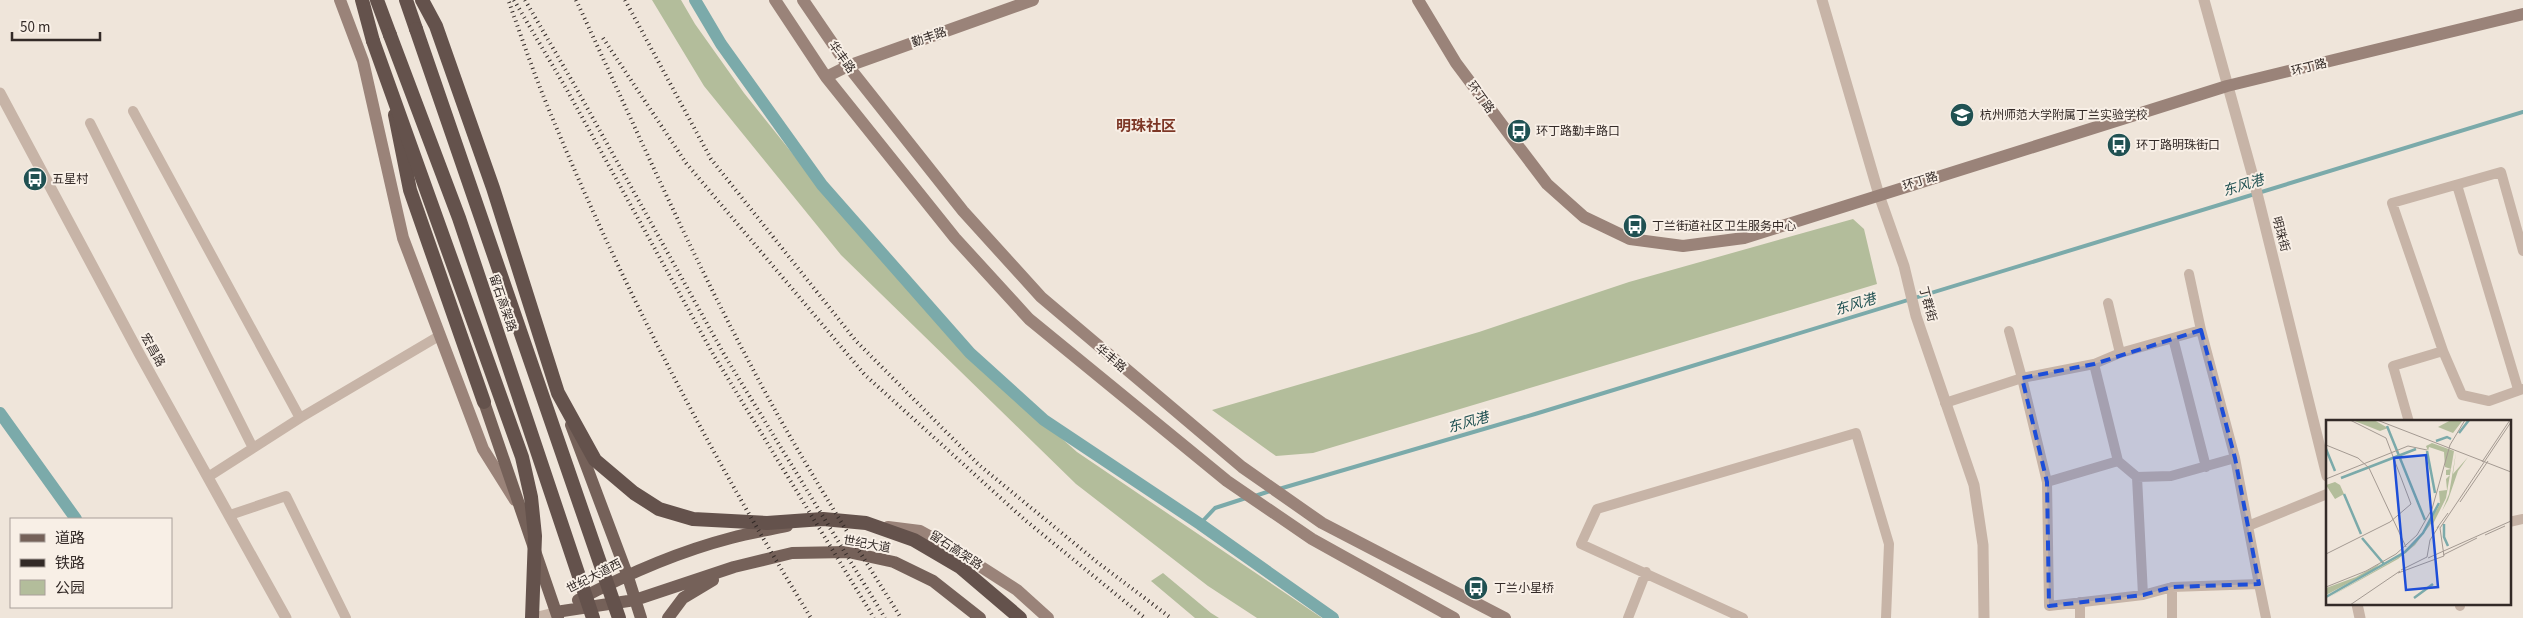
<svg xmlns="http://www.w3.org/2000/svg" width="2523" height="618" viewBox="0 0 2523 618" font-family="'Source Sans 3','Noto Sans SC',sans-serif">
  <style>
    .green { fill: #b3bd9b }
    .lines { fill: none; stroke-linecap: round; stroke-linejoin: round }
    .stream { stroke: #7baaaa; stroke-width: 4 }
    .canal { stroke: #7baaaa; stroke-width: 12 }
    .minor { stroke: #c7b4a7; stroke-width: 10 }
    .tertiary { stroke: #c7b4a7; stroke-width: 11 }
    .secondary { stroke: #9a8379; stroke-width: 12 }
    .primary { stroke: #756159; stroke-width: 12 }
    .trunk { stroke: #64524c; stroke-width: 14 }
    .rail { stroke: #332a27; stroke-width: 4; stroke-dasharray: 1 4; stroke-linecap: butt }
    .trunk-bridge { stroke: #64524c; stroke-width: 14 }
    .marked { fill: #1d4ed8; fill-opacity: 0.2; stroke: #1d4ed8; stroke-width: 4; stroke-dasharray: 10 6; stroke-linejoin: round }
    .labels { text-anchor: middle; stroke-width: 4; stroke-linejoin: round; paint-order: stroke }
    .street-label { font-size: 12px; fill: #332a27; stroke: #f8efe6 }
    .poi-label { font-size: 12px; fill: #332a27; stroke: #f8efe6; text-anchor: start }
    .water-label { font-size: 14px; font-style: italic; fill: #205152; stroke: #f8efe6 }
    .quarter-label { font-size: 15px; font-weight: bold; fill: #7d3726; stroke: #f8efe6 }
    .inset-river { fill: none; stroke: #7baaaa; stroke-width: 2.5 }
    .inset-road { fill: none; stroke: #a49a92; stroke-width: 1 }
    .view { fill: #1d4ed8; fill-opacity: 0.15; stroke: #1d4ed8; stroke-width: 2.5 }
    .inset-edge { fill: none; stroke: #332a27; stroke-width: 2.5 }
  </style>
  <rect width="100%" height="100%" fill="#efe5da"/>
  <!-- green -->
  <path class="green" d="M652,0h29l14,24 49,69 76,95 91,104 99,101 67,59 245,166h-65l-49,-32 -132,-102 -235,-229 -137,-169z
    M1853,219l11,10 13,55 -564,169 -37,3 -64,-46 267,-78 150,-50z
    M1163,573l48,40 8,5h-24l-44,-37z"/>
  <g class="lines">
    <!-- stream -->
    <path class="stream" d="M1279,489l256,-75 988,-302
      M1255,496l15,-5
      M1200,524l15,-16 31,-10"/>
    <!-- canal -->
    <path class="canal" d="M695,0l26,44 101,141 148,168 74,67 156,104 133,94
      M0,413l76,106"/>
    <!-- minor -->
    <path class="minor" d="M133,111l167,307
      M90,123l163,325
      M2457,185l61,204
      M2189,274l12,56
      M2108,303l12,50
      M2173,338l33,129
      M2443,351l19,44 27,6 34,-12
      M2094,364l24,97
      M1945,403l77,-25 25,104 2,124 94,-11 29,-8 87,-3 -24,-126 -34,-128 -81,23 -26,11 -72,14 -13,-47
      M2409,422l-16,-56 50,-15 -51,-148 109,-31 22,79
      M208,477l92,-59 139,-82
      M2137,477l6,118
      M2047,482l71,-21 19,16 34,-1 64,-18
      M230,515l56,-19 60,122
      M2509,522l14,-3
      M2248,526l79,-32
      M2259,584l7,34
      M2080,602v16
      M2460,604v2
      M532,618l24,-6
      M1628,618l18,-46
      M1743,618l-162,-74 16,-35 259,-76 33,111 -3,74
      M2172,618v-31"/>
    <!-- tertiary -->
    <path class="tertiary" d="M1822,0l57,195 25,71 12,50 58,169 9,60 1,73
      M2204,0l48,173 75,303
      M0,93l140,262 146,263
      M2357,604l3,14"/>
    <!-- secondary -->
    <path class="secondary" d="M340,0l23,61 40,177 80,211 32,51
      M775,0l51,77 129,161 74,81 198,162 85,58 142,79
      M803,0l45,66 115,145 78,86 201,170 80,56 183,95
      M1418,0l38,63 56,75 35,46 37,33 46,22 53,7 61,-8 483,-152 296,-72
      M826,77l22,-11 185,-66
      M888,527l32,4 38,21 59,38 31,28"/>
    <!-- primary -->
    <path class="primary" d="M484,402l74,216
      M571,425l56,149 14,44
      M578,600c49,-26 99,-48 153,-62 18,-5 37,-8 56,-12
      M556,612l79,-12 99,-33 58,-14 56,-1 46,10 39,19 47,37
      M668,618l15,-20 30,-18"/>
    <!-- trunk -->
    <path class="trunk" d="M362,0l11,41
      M377,0l13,35
      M406,0l10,29
      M422,0l14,26 57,162 65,205 37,67 39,33 25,16 34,10 74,4 56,-4 43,4 48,17 46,27 60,51
      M395,115l15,75 74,212"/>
    <!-- rail -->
    <path class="rail" d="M514,0l53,90 146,264 161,264
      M525,0l50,86 150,270 160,262
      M576,0c56,120 109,241 171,358 46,89 101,175 154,260
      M625,0l86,159 145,182 123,124 118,97 74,56
      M509,2c12,34 24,69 38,103 73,178 163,349 264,513
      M603,38l83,125 179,212 160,145 120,98"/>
    <!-- trunk-bridge -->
    <path class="trunk-bridge" d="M416,29l203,589
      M390,35l69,183 134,400
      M373,41l149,416 9,40 4,39 -3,82"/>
  </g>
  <!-- marked area -->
  <path class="marked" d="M2201,330l34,128 24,126 -87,3 -29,8 -94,11 -2,-124 -25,-104 72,-14z"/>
  <!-- icons -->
  <defs>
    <g id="school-disc" transform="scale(1.25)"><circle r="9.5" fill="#205152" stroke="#f8efe6"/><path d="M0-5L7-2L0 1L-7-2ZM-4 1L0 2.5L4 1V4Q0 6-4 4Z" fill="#fff"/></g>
    <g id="bus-disc" transform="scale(1.25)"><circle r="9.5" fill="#205152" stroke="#f8efe6"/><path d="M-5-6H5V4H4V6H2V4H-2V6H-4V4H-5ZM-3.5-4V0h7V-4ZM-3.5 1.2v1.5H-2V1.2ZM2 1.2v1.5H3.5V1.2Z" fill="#fff"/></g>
  </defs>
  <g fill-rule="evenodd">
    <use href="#school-disc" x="1962" y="115"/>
    <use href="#bus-disc" x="1519" y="131"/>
    <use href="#bus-disc" x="2119" y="145"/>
    <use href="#bus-disc" x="35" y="179"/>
    <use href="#bus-disc" x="1635" y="226"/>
    <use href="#bus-disc" x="1476" y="588"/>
  </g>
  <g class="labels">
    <!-- street labels -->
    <g class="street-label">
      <text transform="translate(929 37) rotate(-19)" y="4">勤丰路</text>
      <text transform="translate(842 57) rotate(54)" y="4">华丰路</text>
      <text transform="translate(2309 67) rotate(-14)" y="4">环丁路</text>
      <text transform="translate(1481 97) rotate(54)" y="4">环丁路</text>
      <text transform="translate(1920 181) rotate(-17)" y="4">环丁路</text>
      <text transform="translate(2281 234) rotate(75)" y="4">明珠街</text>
      <text transform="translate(503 303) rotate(71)" y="4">留石高架路</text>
      <text transform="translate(1928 304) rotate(75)" y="4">丁群街</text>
      <text transform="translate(153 350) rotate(61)" y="4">宏昌路</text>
      <text transform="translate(1111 358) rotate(40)" y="4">华丰路</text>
      <text transform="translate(867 544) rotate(10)" y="4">世纪大道</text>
      <text transform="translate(956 550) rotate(33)" y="4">留石高架路</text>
      <text transform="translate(594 576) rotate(-27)" y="4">世纪大道西</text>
    </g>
    <!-- poi labels -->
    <g class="poi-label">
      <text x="1980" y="119">杭州师范大学附属丁兰实验学校</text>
      <text x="1536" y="135">环丁路勤丰路口</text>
      <text x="2136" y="149">环丁路明珠街口</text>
      <text x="52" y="183">五星村</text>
      <text x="1652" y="230">丁兰街道社区卫生服务中心</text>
      <text x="1494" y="592">丁兰小星桥</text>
    </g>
    <!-- water labels -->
    <g class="water-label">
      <text transform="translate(2243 185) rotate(-17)" y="5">东风港</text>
      <text transform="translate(1855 304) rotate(-17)" y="5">东风港</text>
      <text transform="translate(1468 422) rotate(-16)" y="5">东风港</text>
    </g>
    <!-- quarter labels -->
    <g class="quarter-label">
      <text x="1146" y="131">明珠社区</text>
    </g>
  </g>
  <!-- overview -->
  <g transform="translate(2326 420)">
    <rect width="185" height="185" fill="#efe5da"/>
    <path d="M26,0h22l14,8 -8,3zM125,0h12l-10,13 -15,-6zM106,23l22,8 -8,47 -13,26 -2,3 2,-6 -18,24 -17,14 -72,40 71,-41 27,-26 16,-28 -1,-13 8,-1 -1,-11 4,-4h-4v-5l5,-1 -6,-2 -1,-15 -15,-5 -1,4 -2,-5zM130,32l-3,22 15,-17 -10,14 -10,29 -6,11 7,-17zM9,62l5,3 4,9 -9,5 -9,-14zM55,143l-8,7 -47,25v-7l30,-11z" fill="#b3bd9b"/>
    <path class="inset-river" d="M61,6l38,94M133,13l10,-13M110,21l11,-4 4,2M0,29l9,22M101,31l8,42M15,58l75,-29M18,74l17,40M118,104v13l4,9M36,118l22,26M0,177l79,-45 18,-19 16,-30M88,178l19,-14"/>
    <path class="inset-road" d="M51,0l134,52M0,25l32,13 11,10 37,79M156,42l28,-42M0,59l82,-33 19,4M134,82l28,-41M111,108l11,-15M159,115l20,-9M0,134l64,-32 21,-18 -25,-66 -36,-18M117,135l34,-17M102,138l83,-37M75,150l26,-13 3,-17 9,-14M72,153l46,-17 -4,-28 71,-106M0,167l40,-16 30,-17 21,-19 15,-26 18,-64 15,-25M24,185l50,-34"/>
    <path class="view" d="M100,35l12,132 -32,3 -12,-132z"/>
    <rect width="185" height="185" class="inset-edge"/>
  </g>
  <!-- legend -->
  <rect x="10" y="518" width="162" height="90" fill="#f8efe6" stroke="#a9a09a"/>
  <rect x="20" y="534" width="25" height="8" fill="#756159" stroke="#a9a09a"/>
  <text x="55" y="543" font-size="15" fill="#332a27">道路</text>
  <rect x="20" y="559" width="25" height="8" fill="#332a27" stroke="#a9a09a"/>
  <text x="55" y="568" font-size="15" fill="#332a27">铁路</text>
  <rect x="20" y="580" width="25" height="15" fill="#b3bd9b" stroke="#a9a09a"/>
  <text x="55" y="593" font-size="15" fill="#332a27">公园</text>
  <!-- scale -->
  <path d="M12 32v8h88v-8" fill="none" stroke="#332a27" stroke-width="2.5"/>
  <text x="20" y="32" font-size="15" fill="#332a27" stroke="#f8efe6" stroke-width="4" paint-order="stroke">50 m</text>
</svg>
